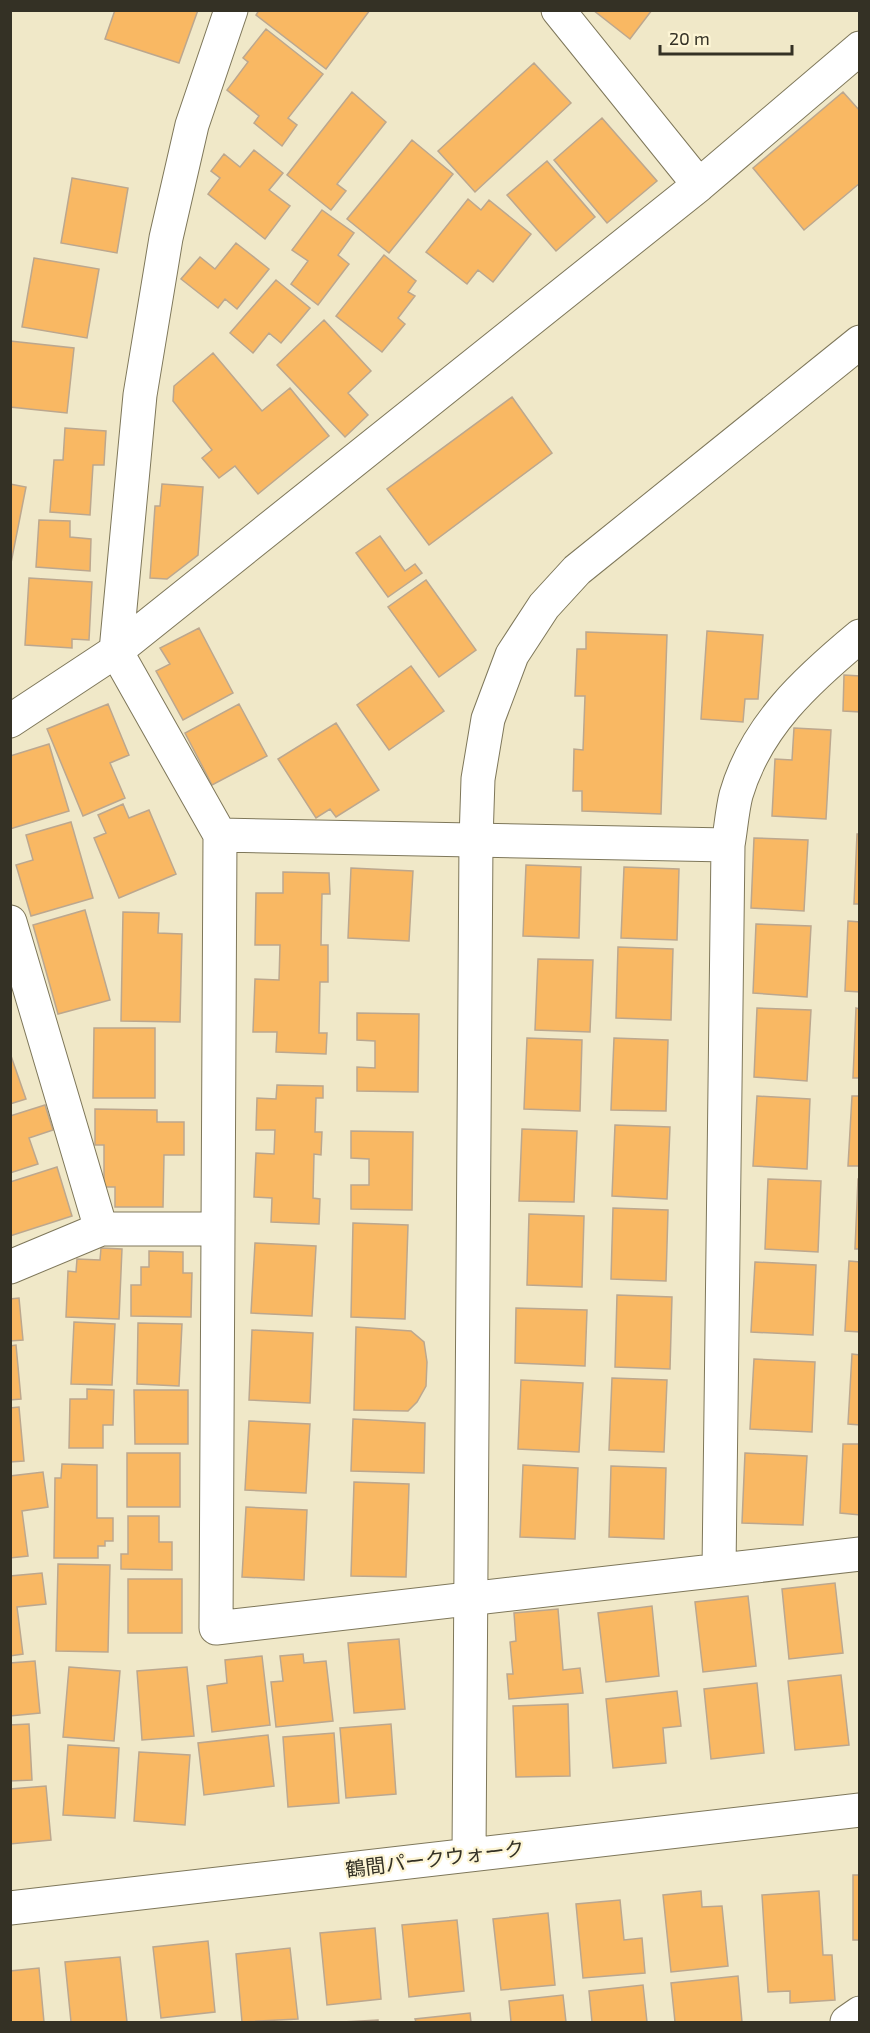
<svg xmlns="http://www.w3.org/2000/svg" width="870" height="2033" viewBox="0 0 870 2033" font-family="'Exo 2','Noto Sans JP',sans-serif">
  <style>
    .building { fill: #f9b863; stroke: #bca78e; stroke-width: 1.5 }
    .lines { fill: none; stroke-linecap: round; stroke-linejoin: round }
    .minor-casing { stroke: #7e775a; stroke-width: 35 }
    .tertiary-casing { stroke: #7e775a; stroke-width: 35 }
    .minor { stroke: #fff; stroke-width: 33 }
    .tertiary { stroke: #fff; stroke-width: 33 }
    .labels { text-anchor: middle; stroke-width: 4.5; stroke-linejoin: round; paint-order: stroke }
    .street-label { font-size: 20px; fill: #343125; stroke: #fdf5d5 }
  </style>
  <rect width="100%" height="100%" fill="#f0e8c8"/>
  <!-- building -->
  <path class="building" d="M115,10h83l-19,53 -74,-24z
    M259,10h111l-44,59 -70,-54z
    M593,10h59l-22,29z
    M266,29l57,45 -35,44 9,7 -15,21 -28,-23 5,-7 -32,-26 21,-28 -5,-4z
    M534,63l37,40 -96,89 -37,-41z
    M352,92l34,30 -49,62 9,7 -15,19 -44,-35z
    M843,92l17,19v72l-56,47 -51,-62z
    M602,118l55,63 -50,42 -53,-63z
    M412,140l41,34 -64,79 -42,-34z
    M254,150l29,23 -14,17 21,16 -25,33 -57,-45 12,-16 -9,-7 13,-17 16,13z
    M547,161l48,56 -39,34 -49,-56z
    M72,178l56,10 -11,65 -56,-10z
    M468,199l13,11 8,-10 42,34 -38,48 -15,-12 -11,14 -41,-32z
    M322,210l32,23 -16,22 11,9 -31,41 -27,-21 17,-23 -16,-11z
    M236,243l33,26 -32,40 -12,-10 -7,9 -37,-29 19,-22 15,12z
    M384,255l32,26 -8,11 7,4 -17,22 7,6 -23,28 -46,-36z
    M34,258l65,11 -12,69 -65,-11z
    M276,280l34,28 -29,35 -12,-10 -16,20 -23,-20z
    M324,320l47,51 -23,22 20,22 -23,22 -68,-72z
    M10,341l64,7 -7,65 -57,-6z
    M213,353l49,58 28,-23 39,48 -71,58 -23,-28 -16,12 -17,-20 10,-8 -39,-49 1,-15z
    M512,397l40,56 -123,92 -42,-56z
    M65,428l41,3 -2,34h-11l-3,50 -40,-3 4,-52h9z
    M10,484l16,3 -16,81z
    M162,484l41,3 -5,68 -31,24 -17,-1 5,-72h5z
    M39,520l31,1v16l21,2 -1,32 -54,-4z
    M380,536l25,35 10,-7 7,9 -34,24 -32,-44z
    M29,578l63,4 -3,58 -17,-1v9l-47,-3z
    M426,580l50,70 -37,27 -51,-70z
    M199,628l34,65 -50,27 -27,-49 14,-7 -10,-16z
    M707,631l56,4 -5,64h-13l-2,23 -42,-3z
    M586,632l81,3 -6,179 -79,-3v-20h-9l1,-42 9,1 2,-54h-10l2,-47h9z
    M411,666l33,45 -55,39 -32,-45z
    M844,675l16,1v36l-17,-1z
    M108,704l21,51 -19,8 15,35 -42,18 -36,-87z
    M239,704l28,52 -55,29 -27,-52z
    M336,723l43,67 -43,27 -6,-8 -14,9 -38,-59z
    M794,728l37,2 -5,89 -54,-3 3,-57 17,1z
    M49,744l20,67 -59,18v-73z
    M123,804l6,14 20,-8 27,64 -57,24 -25,-60 12,-5 -8,-18z
    M71,822l22,76 -62,18 -15,-51 17,-5 -7,-25z
    M857,834h3v70h-6z
    M754,838l54,2 -4,71 -53,-3z
    M526,865l55,2 -2,71 -56,-2z
    M624,867l55,2 -2,71 -56,-2z
    M351,868l62,3 -4,70 -61,-3z
    M283,872l46,1 1,21h-8l-1,51h7v37h-8l-1,51h8l-1,21 -50,-2 1,-20h-24l2,-53 24,1 1,-35h-25l1,-52h27z
    M85,910l25,90 -52,14 -25,-89z
    M123,912l36,1 -1,20 24,1 -2,88 -59,-1z
    M848,921l12,1v70l-15,-1z
    M756,924l55,2 -4,71 -54,-4z
    M618,947l55,2 -2,71 -55,-2z
    M538,959l55,1 -3,72 -55,-2z
    M757,1008l54,2 -4,71 -53,-4z
    M856,1008l4,1v69h-7z
    M357,1013l62,1 -1,78 -61,-1v-24l18,1v-27l-18,-1z
    M94,1028h61v70h-62z
    M527,1038l55,2 -2,71 -56,-2z
    M614,1038l54,2 -2,71 -55,-1z
    M10,1053l16,46 -16,5z
    M277,1085l46,1v12h-7l-1,34h7l-1,23 -7,-1 -1,44 7,1 -1,25 -48,-2 1,-24 -18,-1 2,-44 18,1 1,-24h-19l1,-32 19,1z
    M757,1096l53,3 -3,70 -54,-3z
    M852,1096h8v70h-12z
    M45,1105l8,25 -24,8 9,26 -28,9v-57z
    M95,1109l62,1v12h27v33h-20l-1,52h-48v-20h-11v-42h-9z
    M615,1125l55,2 -3,72 -55,-3z
    M522,1129l55,2 -3,71 -55,-1z
    M351,1131l62,1 -1,78 -61,-1v-24h18v-26l-18,-1z
    M57,1167l15,49 -62,20v-54z
    M768,1179l53,2 -3,71 -53,-3z
    M858,1179h2v70h-5z
    M613,1208l55,2 -2,71 -55,-2z
    M529,1214l55,2 -2,71 -55,-2z
    M353,1223l55,2 -3,94 -54,-2z
    M255,1243l61,3 -4,70 -61,-3z
    M101,1248l21,1 -3,70 -53,-2 2,-46 8,1 1,-13 23,1z
    M149,1251l34,1v21h9l-1,44 -60,-1v-31h10v-18h8z
    M849,1261l11,1v70l-15,-1z
    M755,1262l61,3 -3,70 -62,-3z
    M617,1295l55,2 -2,72 -55,-2z
    M19,1298l4,42 -13,1v-42z
    M516,1308l71,2 -2,56 -70,-3z
    M74,1322l41,2 -3,61 -41,-1z
    M138,1323l44,1 -3,62 -42,-2z
    M356,1327l55,4 13,11 3,20 -1,24 -9,16 -9,9 -54,-1z
    M252,1330l61,3 -3,70 -61,-3z
    M16,1345l5,54 -11,1v-54z
    M852,1354l8,1v70l-12,-1z
    M754,1359l61,3 -3,70 -62,-3z
    M612,1378l55,2 -3,72 -55,-2z
    M521,1380l62,3 -4,69 -61,-3z
    M87,1389l27,1 -1,35h-10v23h-34l1,-49h17z
    M134,1390h54v54h-53z
    M19,1407l5,54 -14,1v-54z
    M353,1419l72,4 -1,50 -73,-2z
    M249,1421l61,3 -4,69 -61,-3z
    M843,1444h17v71l-20,-2z
    M127,1453h53v54h-53z
    M745,1453l62,3 -4,69 -61,-2z
    M62,1464l35,1v53h16v23h-8v5h-7v12h-44l1,-80h6z
    M523,1465l55,3 -3,71 -55,-2z
    M611,1466l55,2 -2,71 -55,-2z
    M43,1472l5,35 -26,4 6,45 -18,2v-82z
    M354,1482l55,2 -3,93 -55,-1z
    M246,1507l61,3 -3,70 -62,-3z
    M128,1516h31v26h13v28l-51,-1v-15h7z
    M58,1564l52,1 -2,87 -52,-1z
    M42,1573l4,31 -29,3 6,47 -13,2v-80z
    M128,1579h54v54h-54z
    M835,1583l8,70 -54,6 -7,-70z
    M748,1596l8,70 -53,6 -8,-70z
    M652,1606l7,70 -53,6 -8,-69z
    M558,1609l5,61 17,-2 3,25 -74,6 -2,-25h6l-3,-32 6,-1 -2,-28z
    M399,1639l6,70 -51,4 -6,-70z
    M303,1654l1,9 22,-2 7,60 -57,6 -5,-45 12,-1 -3,-25z
    M262,1656l8,69 -58,7 -5,-46 20,-3 -2,-23z
    M35,1661l5,52 -30,3v-53z
    M69,1667l51,4 -6,70 -51,-4z
    M187,1667l7,69 -52,4 -5,-69z
    M841,1675l8,70 -54,5 -7,-69z
    M757,1683l7,70 -53,6 -7,-70z
    M677,1691l4,35 -18,2 3,35 -53,5 -7,-69z
    M568,1704l2,72 -54,1 -3,-71z
    M29,1724l3,56 -22,1v-56z
    M391,1724l5,70 -50,4 -6,-70z
    M334,1733l5,70 -51,4 -5,-70z
    M268,1735l6,51 -70,9 -6,-52z
    M68,1745l51,3 -4,70 -52,-3z
    M139,1752l51,3 -5,70 -51,-4z
    M46,1786l5,54 -41,4v-55z
    M853,1875h7v65h-7z
    M701,1891l1,16 20,-1 6,60 -57,6 -8,-77z
    M819,1891l4,64h9l3,45 -45,3v-12l-22,1 -6,-97z
    M620,1900l4,40 18,-2 3,35 -62,5 -7,-74z
    M548,1913l7,72 -54,5 -8,-71z
    M457,1920l7,71 -55,6 -7,-72z
    M375,1928l6,71 -54,6 -7,-72z
    M208,1941l7,71 -54,6 -8,-71z
    M290,1948l8,71 -56,3 -6,-68z
    M120,1957l7,65h-56l-6,-60z
    M39,1968l5,54h-34v-51z
    M738,1976l4,46h-67l-4,-39z
    M643,1985l4,37h-55l-3,-31z
    M563,1995l3,27h-55l-2,-21z
    M470,2013l1,9h-55l-1,-3z
    M378,2020v2h-36z"/>
  <g class="lines">
    <!-- minor casing -->
    <g class="minor-casing">
      <path id="minor" d="M231,10l-39,115 -26,113 -26,157 -24,256 104,184 -4,793 644,-74
        M558,10l141,175
        M10,721l106,-70 583,-466 161,-137
        M220,835l508,10
        M10,922l91,307
        M10,1267l91,-38h116
        M719,1570l9,-725c3,-17 4,-34 8,-50 20,-69 71,-115 124,-159
        M847,2022l13,-9"/>
    </g>
    <!-- tertiary casing -->
    <g class="tertiary-casing">
      <path id="tertiary" d="M469,1855l7,-1015 2,-61 10,-60 24,-64 32,-49 33,-36 283,-228
        M10,1908l850,-98"/>
    </g>
    <!-- minor -->
    <use href="#minor" class="minor"/>
    <!-- tertiary -->
    <use href="#tertiary" class="tertiary"/>
  </g>
  <g class="labels">
    <!-- street labels -->
    <g class="street-label">
      <text transform="translate(435 1859) rotate(-7)" y="7">鶴間パークウォーク</text>
    </g>
  </g>
  <!-- border -->
  <rect width="870" height="2033" fill="none" stroke="#343125" stroke-width="24"/>
  <!-- scale -->
  <path d="M660 45v9h132v-9" fill="none" stroke="#343125" stroke-width="3"/>
  <text x="669" y="45" font-size="18" fill="#343125" stroke="#fdf5d5" stroke-width="4.5" paint-order="stroke">20 m</text>
</svg>
